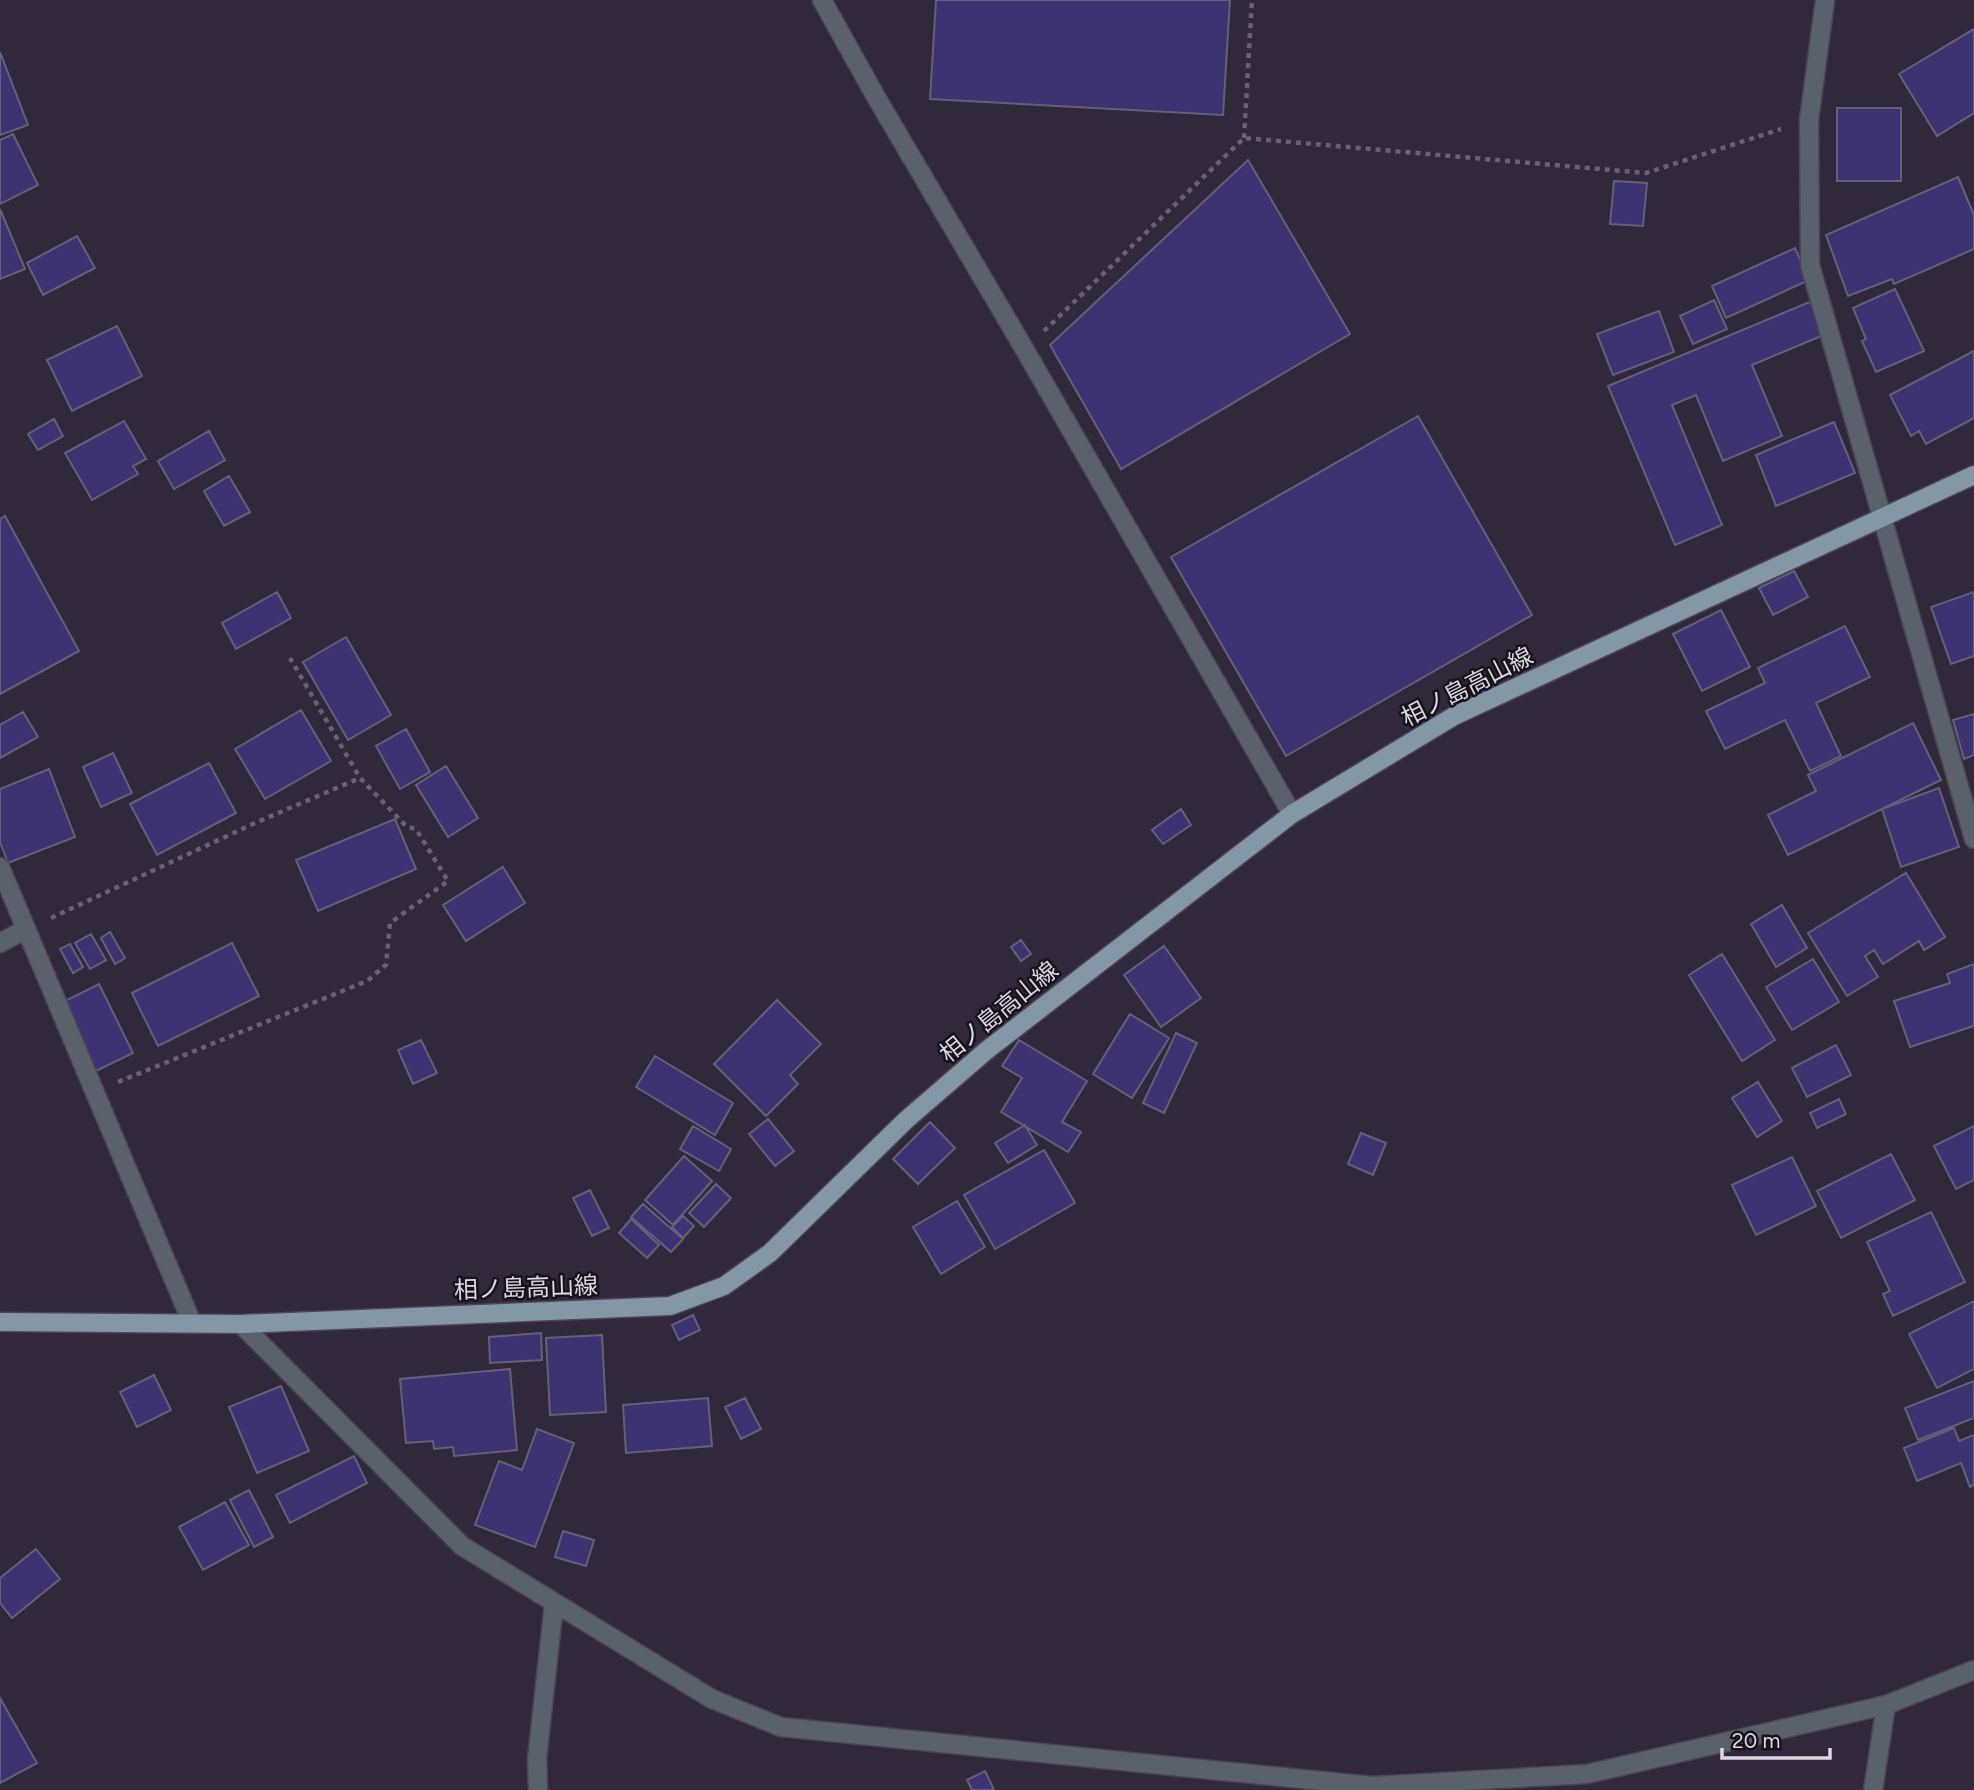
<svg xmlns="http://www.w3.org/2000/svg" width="1974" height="1790" viewBox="0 0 1974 1790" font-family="Figtree,'Noto Sans JP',sans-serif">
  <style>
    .building { fill: #3d3272; stroke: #636179; stroke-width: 2 }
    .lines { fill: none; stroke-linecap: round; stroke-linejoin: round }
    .minor-casing { stroke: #4d4456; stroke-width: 21 }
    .major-casing { stroke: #4d4456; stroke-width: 21 }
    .path { stroke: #6a6273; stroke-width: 4.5; stroke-dasharray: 5 5; stroke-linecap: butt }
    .minor { stroke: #59626a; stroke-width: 18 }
    .major { stroke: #8497a6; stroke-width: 18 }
    .labels { text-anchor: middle; stroke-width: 5; stroke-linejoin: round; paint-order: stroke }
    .street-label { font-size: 24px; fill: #ddd7e4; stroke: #17131c }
  </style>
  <rect width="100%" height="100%" fill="#31283b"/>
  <!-- building -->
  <path class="building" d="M936,0h294l-7,115 -293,-16z
    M1974,29v84l-37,23 -38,-62z
    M0,52l28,73 -28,10z
    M1837,108h64v73h-64z
    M13,134l25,51 -38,19v-64z
    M1248,160l102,174 -229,135 -71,-124z
    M1958,177l16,38v34l-80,35 -2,-5 -44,17 -22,-61z
    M1614,181l33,2 -4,43 -33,-2z
    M0,209l25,60 -25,10z
    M77,236l18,32 -52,27 -16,-32z
    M1795,248l14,32 -83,38 -14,-32z
    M1895,289l29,62 -48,21 -14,-31 4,-2 -13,-31z
    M1714,300l13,29 -34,15 -13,-28z
    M1812,301l14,33 -74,31 30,71 -59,25 -27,-66 -24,10 50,120 -47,20 -67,-159z
    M1659,311l15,41 -61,23 -16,-41z
    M117,326l25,50 -70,35 -25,-51z
    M1974,351v67l-48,26 -7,-13 -8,5 -21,-41z
    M1418,416l114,199 -246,141 -115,-199z
    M54,419l9,17 -25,14 -10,-16z
    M124,421l22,38 -13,7 5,8 -46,26 -27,-47z
    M1834,422l21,51 -79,33 -20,-51z
    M209,431l16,29 -51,29 -16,-28z
    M229,476l21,36 -26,14 -20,-35z
    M5,516l74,135 -79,43v-175z
    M1794,571l14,26 -35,18 -14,-27z
    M277,592l14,26 -55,31 -14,-26z
    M1974,592v64l-23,8 -20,-57z
    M1721,610l29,57 -48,24 -29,-57z
    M1845,626l25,51 -54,26 25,53 -31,15 -25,-51 -60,29 -19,-38 59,-28 -7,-15z
    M346,637l45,78 -43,25 -45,-78z
    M301,710l30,51 -66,38 -30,-50z
    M23,712l15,25 -38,21v-33z
    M1974,714v41l-10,4 -11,-39z
    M1913,723l28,57 -153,75 -20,-40 48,-24 -8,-16z
    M406,729l24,43 -30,17 -24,-43z
    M113,753l19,40 -31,14 -18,-40z
    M209,763l27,50 -79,42 -27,-51z
    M446,766l32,52 -30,19 -32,-52z
    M49,769l26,68 -67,26 -8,-21v-53z
    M1939,788l20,59 -58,20 -19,-58z
    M1181,809l10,16 -28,19 -11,-14z
    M395,819l21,50 -98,42 -22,-51z
    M503,867l22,36 -59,38 -23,-36z
    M1906,873l39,64 -21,13 -5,-9 -36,23 -9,-14 -9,6 13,21 -31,19 -39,-63z
    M1782,905l25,43 -31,19 -25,-43z
    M110,932l15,26 -10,6 -14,-26z
    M91,934l15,26 -16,9 -15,-26z
    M1021,940l10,14 -10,7 -10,-14z
    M232,943l27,53 -101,50 -26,-53z
    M70,944l13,23 -10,6 -13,-24z
    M1164,946l37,52 -40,29 -37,-52z
    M1722,954l53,86 -33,21 -53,-86z
    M1813,959l26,43 -47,28 -26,-43z
    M1974,964v62l-64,21 -16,-46 56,-18 -3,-9z
    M99,984l34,69 -37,18 -35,-68z
    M777,1000l44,44 -31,31 8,9 -32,32 -52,-52z
    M1130,1014l39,24 -37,60 -39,-24z
    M1176,1033l21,10 -33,70 -21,-10z
    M421,1040l16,33 -24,11 -15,-34z
    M1019,1040l68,41 -25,41 19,10 -13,20 -67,-40 21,-34 -20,-12z
    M1836,1045l15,30 -44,22 -15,-29z
    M655,1056l78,47 -18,32 -79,-48z
    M1758,1082l24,39 -25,16 -25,-39z
    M1839,1099l7,15 -29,14 -7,-15z
    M768,1119l26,32 -19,15 -26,-32z
    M930,1122l25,26 -37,36 -25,-25z
    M1025,1125l12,20 -29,18 -13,-20z
    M693,1126l38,23 -12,22 -39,-22z
    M1974,1126v54l-18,9 -22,-43z
    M1361,1133l25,10 -13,32 -25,-11z
    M1044,1150l31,53 -80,46 -31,-54z
    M1891,1154l24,46 -74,38 -24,-47z
    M684,1156l28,25 -39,44 -28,-25z
    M1792,1157l24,49 -60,29 -24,-50z
    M716,1184l15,14 -27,29 -15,-14z
    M590,1190l19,38 -17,8 -19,-38z
    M957,1201l28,46 -44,27 -28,-47z
    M643,1204l40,35 -12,13 -40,-35z
    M1931,1212l34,70 -72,34 -10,-22 7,-3 -23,-49z
    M683,1216l11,10 -11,12 -11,-11z
    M631,1219l28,26 -12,13 -28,-25z
    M1974,1301v68l-37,19 -28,-54z
    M693,1315l7,15 -21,10 -7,-15z
    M541,1333l1,27 -52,3 -1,-26z
    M602,1335l4,77 -56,3 -4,-77z
    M510,1369l7,81 -63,6 -1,-9 -19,2 -1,-8 -27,2 -6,-64z
    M154,1375l17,35 -34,17 -17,-35z
    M1974,1381v37l-56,22 -13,-32z
    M281,1386l28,65 -52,22 -28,-66z
    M708,1398l4,48 -86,7 -3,-48z
    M745,1398l16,31 -20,10 -16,-32z
    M1954,1428l5,13 15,-6v50l-4,2 -9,-24 -44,18 -13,-33z
    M537,1429l37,14 -39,104 -60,-22 24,-64 23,9z
    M354,1456l13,27 -77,40 -14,-28z
    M249,1490l24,47 -19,10 -24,-47z
    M225,1502l24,43 -46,25 -24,-43z
    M563,1531l31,9 -8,26 -31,-9z
    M36,1549l24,30 -48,39 -12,-15v-25z
    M0,1698l37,65 -37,20z
    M985,1771l9,19h-22l-5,-10z"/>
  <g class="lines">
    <!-- minor casing -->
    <g class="minor-casing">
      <path id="minor" d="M822,0l54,97 149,253 267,464
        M1825,0l-16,120 1,145 164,574
        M0,867l192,456
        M0,943l26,-14
        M241,1324l221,222 250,153 69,28 591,59 215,-12 299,-69 88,-35
        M538,1790l-1,-31 17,-155
        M1873,1790l13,-85"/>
    </g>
    <!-- major casing -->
    <g class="major-casing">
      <path id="major" d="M0,1322l241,2 429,-18 54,-20 46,-33 136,-133 81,-70 305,-236 162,-98 520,-241"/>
    </g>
    <!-- path -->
    <path class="path" d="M1244,138l8,-138
      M1044,331l200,-193 402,35 135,-44
      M51,918l204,-95 105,-45
      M118,1082l249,-101 19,-16 4,-42 58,-42 -32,-52 -9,-2 -47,-49 -70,-120"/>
    <!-- minor -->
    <use href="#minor" class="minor"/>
    <!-- major -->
    <use href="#major" class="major"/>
  </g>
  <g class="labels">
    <!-- street labels -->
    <g class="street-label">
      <text transform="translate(1467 687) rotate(-27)" y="8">相ノ島高山線</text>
      <text transform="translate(999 1012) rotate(-39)" y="8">相ノ島高山線</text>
      <text transform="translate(526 1288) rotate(-2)" y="8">相ノ島高山線</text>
    </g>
  </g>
  <!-- scale -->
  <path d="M1722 1748v10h108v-10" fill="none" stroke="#ddd7e4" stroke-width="3.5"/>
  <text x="1732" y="1748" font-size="21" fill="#ddd7e4" stroke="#17131c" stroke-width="5" paint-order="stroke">20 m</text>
</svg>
